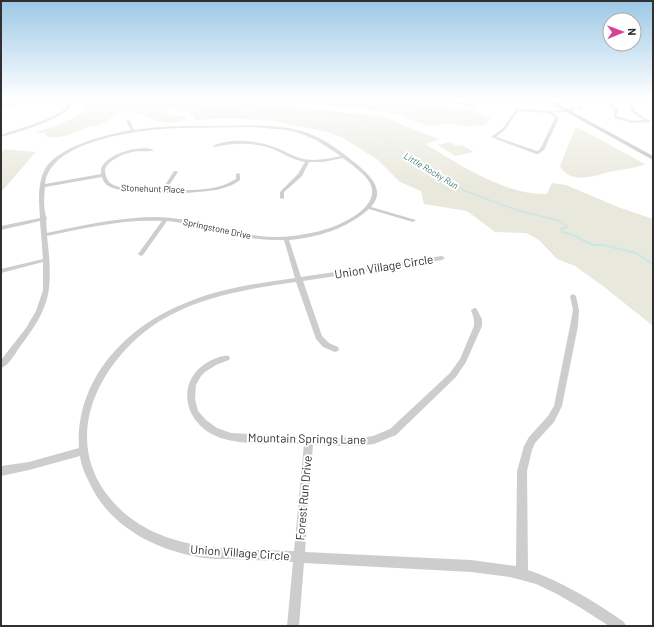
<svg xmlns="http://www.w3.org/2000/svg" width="654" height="627" viewBox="0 0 654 627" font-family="Barlow,sans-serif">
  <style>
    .green { fill: #e8e8dc }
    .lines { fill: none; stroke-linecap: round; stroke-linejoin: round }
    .stream-far2 { stroke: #cae7e4; stroke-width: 1 }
    .stream-far1 { stroke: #cae7e4; stroke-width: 1.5 }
    .stream { stroke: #cae7e4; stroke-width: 2 }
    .street { fill: #cdcdcd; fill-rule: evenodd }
    .secondary { fill: #bababa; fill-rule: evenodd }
    .labels { text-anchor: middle; stroke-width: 4; stroke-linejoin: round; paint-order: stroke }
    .far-water-label { font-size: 9px; font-style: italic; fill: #407f78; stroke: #fff }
    .far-street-label { font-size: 9px; fill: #303030; stroke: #fff }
    .near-street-label { font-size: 12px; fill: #303030; stroke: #fff }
  </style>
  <rect width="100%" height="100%" fill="#fff"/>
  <!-- green -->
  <path class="green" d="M78,99h131l171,17 59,23 -14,5c34,20 81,52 122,50l5,-11 14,2 52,22 35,12v107l-50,-40 -28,-20 -18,-7 -18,-19 -13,-7 -31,-1 -28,-21 -43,-7 -3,-13 -21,-9 -22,-22 -35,-22 -15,-6 -54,-11 -48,-3 -30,2 -4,-7 -22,-4 -5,3 2,3 19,1 -1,4c-28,9 -36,-8 -60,-8 -10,1 -14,7 -22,11 -3,3 -8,2 -12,3 -15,6 -27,13 -44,11l-2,-4h-10l37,-14 12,-7 -2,-9z
    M326,99h71l6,4 67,6 21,9 -6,7 -19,1 -20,-3 -18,3 -36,-14 -67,-6 -5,-3z
    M575,128h4l66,36c-12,5 -23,5 -36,8 -15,4 -39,13 -49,-6z
    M450,142l6,4 6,-1 12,7 -19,4 -17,-11z
    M5,149l31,3 -35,40v-40z"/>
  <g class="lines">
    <!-- stream-far2 -->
    <path class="stream-far2" d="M129,99l26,6h46l4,1 -1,4 22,1 22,-4 19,2 20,-2 77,10v4l43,36"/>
    <!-- stream-far1 -->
    <path class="stream-far1" d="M406,156l59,35 52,19 43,11 8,6 -7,2 1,3 3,1"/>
    <!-- stream -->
    <path class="stream" d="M562,232l9,2 22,11h10l33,8 17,11"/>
    <!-- street -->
    <path class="street" d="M28,99c13,0 35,-4 43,8 -12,13 -52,25 -70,30v-2c18,-7 53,-15 66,-28 -12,-16 -50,-3 -66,1v-2z
      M407,99l47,2 24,5 -2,1 -22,-4z
      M581,99h4l-4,11 -7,-1 -1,2 -20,2 6,5 -15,32 -6,4h-2l-45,-17 12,-9 13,-19 34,2 21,-2 -3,-1 2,-1 9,1zM518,111l31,2 6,5 -15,31 -3,2 -41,-14 9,-7z
      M609,99h4l-1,4 6,7 -1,6 15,5 12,-1c-10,-5 -16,-10 -17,-21h4c1,13 10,17 20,22l-2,1 -17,1 -18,-5v-8l-6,-7z
      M632,99l21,1v2l-19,-2z
      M128,120l2,1 4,9c27,-5 55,-4 83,-4 30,0 61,-3 91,7 19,7 35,20 51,33 9,8 22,20 17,33 -1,3 -4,6 -5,8l45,13 -3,2 -44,-13c-23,20 -50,28 -80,31l12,37 141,-21 3,2 -3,2 -139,21 19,55 7,7 9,4 1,2 -1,2 -3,1 -12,-5 -7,-8 -20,-57c-50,7 -103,15 -145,45 -52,38 -87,107 -46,165 13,18 30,31 49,40 43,20 93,17 140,19l10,-107c-24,-1 -67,2 -88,-8 -36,-16 -40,-61 -2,-77 5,-2 10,-4 15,-3l1,2 -1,2 -13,5 -11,7 -4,4 -5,9 -1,14 3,12 8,9 11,8 14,5 18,1 109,4 15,-2 17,-7 60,-56 10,-14 14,-33v-7l-3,-9 3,-2h2l6,11v7l-16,36 -10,15 -60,58 -22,9 -16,2 -45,-1 -8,107 166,8 45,6 1,-95 7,-25 5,-9 19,-21 6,-10 16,-80 3,-16 -3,-14 3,-2 3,2 3,14 -1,16 -16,80 -8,16 -19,21 -3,7 -5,21 1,99c35,12 66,31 96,52l2,4h-17l-28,-18 -24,-14 -21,-10 -26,-7 -39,-5 -167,-9 -5,63h-12l6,-64c-21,-1 -41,-2 -61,-3 -9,0 -19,0 -28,-1 -47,-7 -95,-31 -115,-76 -4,-8 -8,-17 -9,-26l-51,14 -28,6v-10l28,-4 50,-14c-4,-69 48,-123 109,-146 34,-14 71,-19 107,-24l-11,-38c-17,0 -33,-1 -50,-5 -22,-5 -44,-12 -67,-14l-24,34 -2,1 -3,-2 24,-33c-39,-2 -77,7 -115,15 2,17 4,35 2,52 -2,22 -17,43 -30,60 -4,6 -11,18 -18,20v-8l25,-32 10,-17 7,-21v-28l-42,11v-4l42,-10 -3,-38 -39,9v-4l39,-8c-1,-16 -3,-34 5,-49 12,-22 62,-35 86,-39l-5,-9zM176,128l77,-1 34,3 12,3 17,7 25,16c-14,3 -28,6 -41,2 -8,-2 -15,-7 -23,-10 -17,-7 -48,-11 -64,-2l2,1c19,-4 40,-5 58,2 11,5 20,11 32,13l-7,12 -18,18v6l2,1 2,-1v-6l18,-16 7,-14h14l20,-4c9,7 21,15 27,25 13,26 -35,45 -54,49 -14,3 -28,5 -42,5 -40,-1 -77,-19 -116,-20 -38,0 -75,8 -111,16l-1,-13 1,-1c-4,-9 -3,-22 -2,-32l57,-10c1,3 2,6 5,8 17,12 92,9 113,4 7,-2 14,-4 20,-9v-6l-2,-1 -2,1v5l-2,1c-19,12 -46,10 -68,10l12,-18 -2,-1h-2l-12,19c-14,0 -41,1 -52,-7 -3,-3 -4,-7 -5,-11 -1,-7 8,-12 13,-15 7,-4 14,-5 21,-6 5,0 11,1 15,-1 -11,-5 -35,1 -45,9 -3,2 -6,5 -8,9v6l-56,10c5,-45 97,-54 131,-56z"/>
    <!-- secondary -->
    <path class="secondary" d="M543,99h6l104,57v4z"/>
  </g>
  <!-- sky -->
  <linearGradient id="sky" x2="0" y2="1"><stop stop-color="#9cc8e6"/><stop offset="0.53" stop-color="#fff"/><stop offset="1" stop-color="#fff" stop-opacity="0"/></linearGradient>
  <rect width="654" height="187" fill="url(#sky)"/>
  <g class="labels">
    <!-- far-water labels -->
    <g class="far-water-label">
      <text transform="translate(431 171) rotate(31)" y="3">Little Rocky Run</text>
    </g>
    <!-- far-street labels -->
    <g class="far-street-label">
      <text transform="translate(153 189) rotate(2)" y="3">Stonehunt Place</text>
      <text transform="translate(217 229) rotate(12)" y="3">Springstone Drive</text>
    </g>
    <!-- near-street labels -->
    <g class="near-street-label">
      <text transform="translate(384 267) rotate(-9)" y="4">Union Village Circle</text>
      <text transform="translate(307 439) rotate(1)" y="4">Mountain Springs Lane</text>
      <text transform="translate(304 498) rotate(-85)" y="4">Forest Run Drive</text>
      <text transform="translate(240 553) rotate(4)" y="4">Union Village Circle</text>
    </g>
  </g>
  <!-- border -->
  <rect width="654" height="627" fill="none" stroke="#303030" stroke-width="4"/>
  <!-- north arrow -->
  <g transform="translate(622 32) rotate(89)"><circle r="19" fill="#ffffff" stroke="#acacac"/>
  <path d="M0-3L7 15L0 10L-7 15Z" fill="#d54496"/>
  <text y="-6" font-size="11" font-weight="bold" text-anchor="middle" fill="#303030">N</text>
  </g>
</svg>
